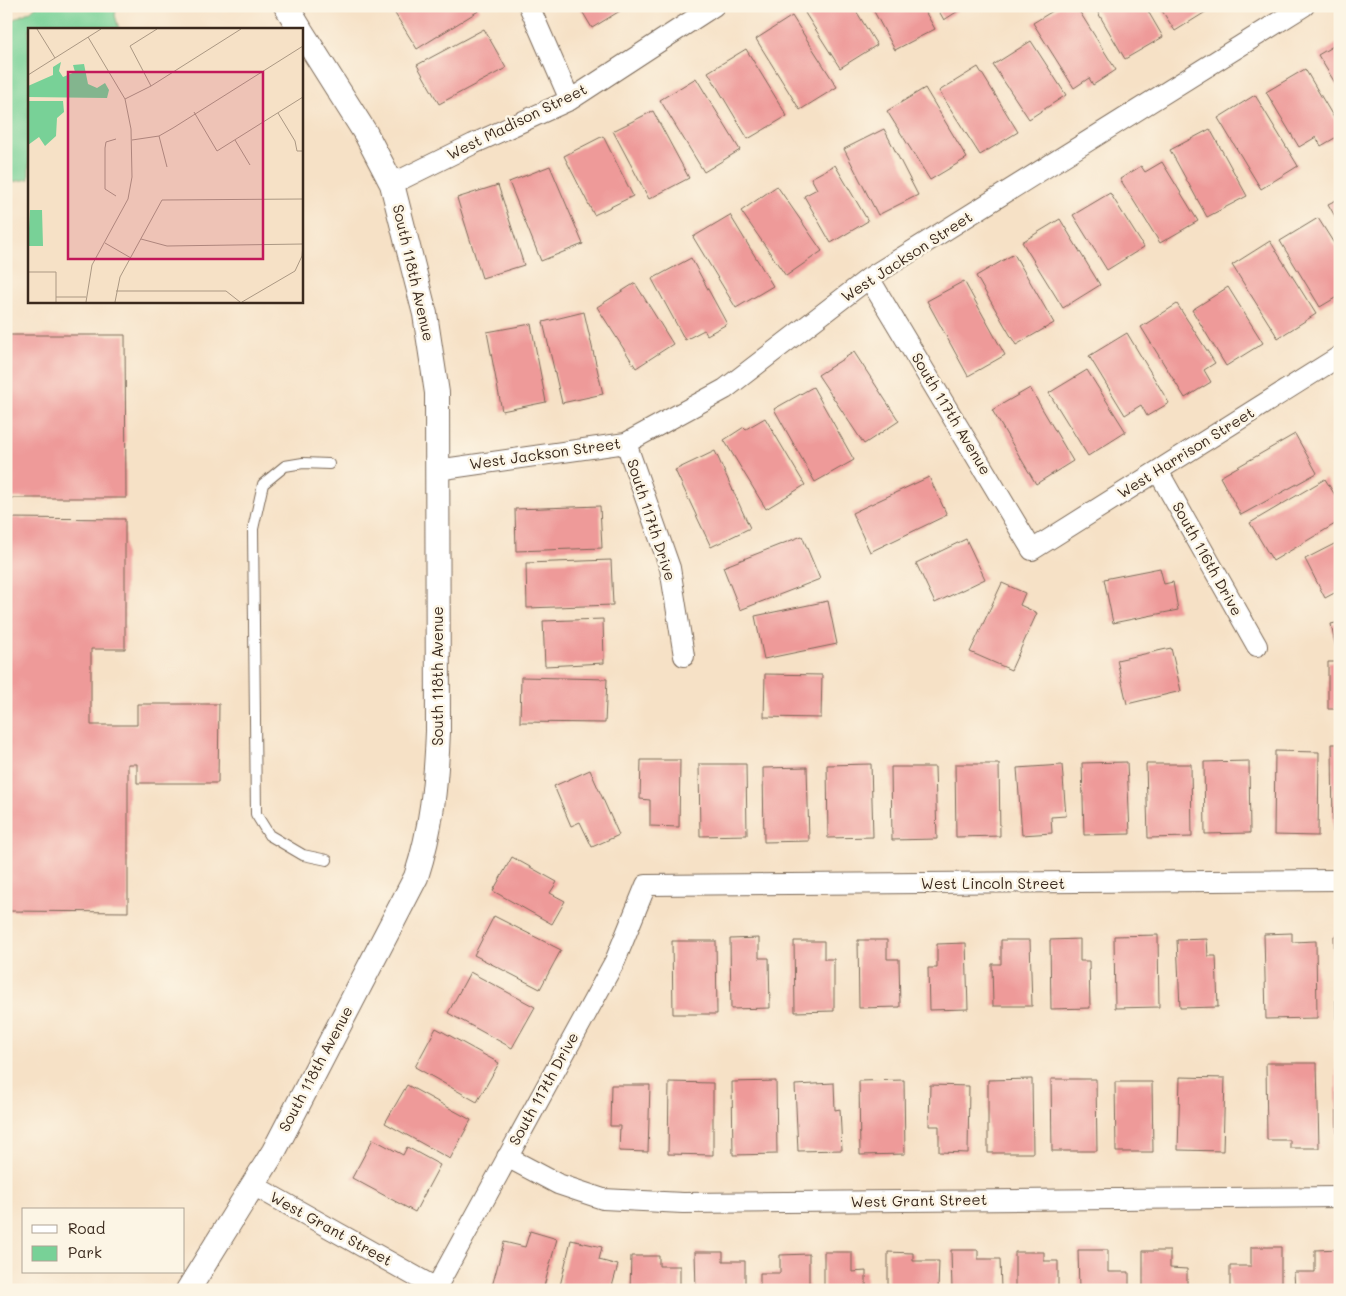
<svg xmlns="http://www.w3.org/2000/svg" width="1346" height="1296" viewBox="0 0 1346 1296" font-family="Mali,sans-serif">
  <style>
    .green { fill: #78d197; stroke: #5a7e5a }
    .building { fill: #ee9a99 }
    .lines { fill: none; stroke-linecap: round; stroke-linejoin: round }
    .service-casing { stroke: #7c6a59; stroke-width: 12 }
    .minor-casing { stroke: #7c6a59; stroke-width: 22 }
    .tertiary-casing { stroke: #7c6a59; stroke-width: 26 }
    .service { stroke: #fff; stroke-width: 10 }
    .minor { stroke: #fff; stroke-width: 20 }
    .tertiary { stroke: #fff; stroke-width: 24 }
    .labels { text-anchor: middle; stroke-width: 5; stroke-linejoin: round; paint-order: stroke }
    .street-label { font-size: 15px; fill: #3b2a1e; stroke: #fcf5e5 }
    .inset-road { fill: none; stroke: #ab9883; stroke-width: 1 }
    .view { fill: #c2185b; fill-opacity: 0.15; stroke: #c2185b; stroke-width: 2.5 }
    .inset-edge { fill: none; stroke: #3b2a1e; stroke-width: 2.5 }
  </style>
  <rect width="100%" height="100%" fill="#fcf5e5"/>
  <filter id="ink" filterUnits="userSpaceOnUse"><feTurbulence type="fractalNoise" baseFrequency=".02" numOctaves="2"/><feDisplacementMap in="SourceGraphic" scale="10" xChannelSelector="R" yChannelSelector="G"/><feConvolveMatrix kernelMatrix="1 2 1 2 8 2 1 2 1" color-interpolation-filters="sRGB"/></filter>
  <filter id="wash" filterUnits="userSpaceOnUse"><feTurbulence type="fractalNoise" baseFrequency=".0096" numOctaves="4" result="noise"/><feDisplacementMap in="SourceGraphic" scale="20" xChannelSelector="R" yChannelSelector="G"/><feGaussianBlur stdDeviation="1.12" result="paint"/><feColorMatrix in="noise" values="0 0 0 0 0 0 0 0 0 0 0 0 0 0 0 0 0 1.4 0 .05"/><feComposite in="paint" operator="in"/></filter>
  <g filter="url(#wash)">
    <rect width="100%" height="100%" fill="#f6e1c6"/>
    <!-- green -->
    <path class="green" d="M36,6h81l-2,9 4,14h-90v150l-23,4v-160l25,-12z"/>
    <g id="blocks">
      <!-- building -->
      <path class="building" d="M403,6h75l2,4 -63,39 -23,-37z
        M579,6h49l-36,22z
        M815,6h38l24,39 -37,23 -35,-55z
        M871,6h51l13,23 -40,21z
        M936,6h30l-22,14z
        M1061,6h15l40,64 -23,15 -4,-7 -15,10 -41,-65z
        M1094,6h51l18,31 -38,22z
        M1159,6h52l1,2 -37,23z
        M792,16l45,71 -37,23 -44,-71z
        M484,29l22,39 -67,36 -22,-39z
        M1031,41l35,54 -37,24 -36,-54z
        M1340,42v49l-22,-36z
        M746,49l41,67 -39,23 -40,-67z
        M978,67l40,65 -38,23 -41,-64z
        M1305,69l35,59v7l-19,11 -5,-9 -17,10 -33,-55z
        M696,78l44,72 -36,22 -44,-72z
        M925,88l42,70 -37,22 -43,-69z
        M1255,95l43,71 -37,23 -43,-71z
        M653,111l36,67 -40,21 -36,-68z
        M884,129l34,66 -40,20 -34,-66z
        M1210,129l37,67 -40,21 -37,-67z
        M603,136l30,60 -39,19 -30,-59z
        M1162,162l36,59 -38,22 -40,-64 21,-13 4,6z
        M835,165l33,56 -37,22 -27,-47 13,-7 -6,-11z
        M550,166l33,78 -42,17 -32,-79z
        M498,185l26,80 -42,13 -25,-80z
        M777,186l45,65 -36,25 -45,-65z
        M1110,193l34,54 -37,23 -34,-55z
        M1340,198v27l-12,-21z
        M730,215l43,71 -37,22 -43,-71z
        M1318,218l22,35v42l-20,12 -40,-66z
        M1060,219l40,66 -37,23 -41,-66z
        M1270,241l46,73 -38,24 -46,-73z
        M1014,254l40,69 -38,22 -40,-69z
        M691,258l36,66 -20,11 -3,-5 -19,10 -33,-61z
        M964,281l41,74 -37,21 -41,-75z
        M635,283l38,61 -37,24 -39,-61z
        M1228,287l35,56 -37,23 -34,-56z
        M1177,304l38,59 -11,7 7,12 -26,16 -44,-71z
        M584,312l19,82 -41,9 -19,-81z
        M531,324l15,78 -44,9 -15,-79z
        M1127,333l42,70 -22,13 -6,-11 -16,10 -36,-59z
        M6,335h119l1,163h-120z
        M854,352l45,69 -35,23 -46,-69z
        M1087,370l39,62 -38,24 -39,-63z
        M813,387l41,73 -39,22 -41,-73z
        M1030,388l43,73 -37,23 -44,-74z
        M765,418l40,67 -39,24 -42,-69 20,-13 2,2z
        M1295,434l22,39 -76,42 -21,-38z
        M715,451l35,77 -39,19 -36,-77z
        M929,477l18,38 -77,37 -18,-39z
        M1325,479l15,24v18l-67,40 -23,-38z
        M600,506l2,42 -86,3 -1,-42z
        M6,518l119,1v130h-34v76h46v-21h82l-1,79h-81v-19h-9v148l-122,-1z
        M802,536l18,43 -80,31 -17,-43z
        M966,539l19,40 -50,24 -19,-40z
        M1340,541v49l-15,8 -20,-39z
        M611,560l2,45 -86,3 -1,-45z
        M1160,568l4,16 9,-2 5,28 -65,13 -9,-44z
        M1002,583l23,10 -5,12 17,8 -26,57 -41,-18z
        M828,601l9,43 -73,15 -9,-43z
        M603,619l1,44 -59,3 -2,-45z
        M1340,622v27h-4l-5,-25z
        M1171,648l10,43 -54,13 -10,-44z
        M1328,662h12v47h-12z
        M765,674l57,1 -1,43 -57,-1z
        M521,677l86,2 -2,44 -85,-1z
        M1332,744h8v88h-7z
        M1275,751l44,1 -1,84 -44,-1z
        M641,760h39l-1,67 -29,-1v-26l-10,-1z
        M1249,761l1,72 -45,1 -1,-72z
        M1127,762l3,72 -46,1 -2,-72z
        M699,764h47l1,71 -47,1z
        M871,764l2,73 -45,1 -1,-73z
        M955,764h44l1,72 -44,1z
        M1146,764h45l1,73 -44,1z
        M1062,765l4,51 -15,1 1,16 -30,2 -5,-67z
        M807,767l2,74 -45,1 -1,-74z
        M891,767h44l2,72 -45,1z
        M590,770l29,65 -27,12 -12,-25 -9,4 -17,-40z
        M512,857l45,25 -7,11 15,8 -13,23 -59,-33z
        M494,916l67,34 -21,39 -66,-34z
        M1292,933v9l24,-1 1,77 -51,1 -2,-85z
        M1158,935l1,72 -44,1 -1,-72z
        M1334,936h6v83h-4z
        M759,938v20h10l1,50 -39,1 -1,-70z
        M1080,939v22h9l1,47 -39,1 -1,-69z
        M1207,939l1,17h8l2,51 -38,1 -3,-68z
        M858,940h29v19h12l1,48 -41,1z
        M1001,940h29l2,66h-39l-1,-42h9z
        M672,941h44l1,73h-44z
        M794,941h30v18h10v52l-39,1z
        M966,943l2,66 -39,1 -1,-42h9v-24z
        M470,972l65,35 -23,41 -64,-35z
        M436,1028l63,35 -22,39 -62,-35z
        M1340,1062v85h-3l-1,-84z
        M1266,1063h51l2,85h-29v-8h-23z
        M1180,1077l45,1 -2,73 -45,-1z
        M1032,1079l1,74h-45v-73z
        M1051,1079h45l1,72h-45z
        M904,1080l1,74 -45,1 -1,-74z
        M776,1081l1,73 -44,1 -1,-73z
        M669,1082l44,1v72l-45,-1z
        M1115,1082h37l1,70h-37z
        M834,1083l1,27 5,-1 2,41 -44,1 -3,-66z
        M407,1085l64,35 -21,39 -65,-36z
        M611,1085h39l-2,67 -29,-1 1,-25h-10z
        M930,1085l39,1 -1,67 -29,-1v-26h-10z
        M373,1139l30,16 4,-8 33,18 -25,47 -63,-34z
        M530,1231l27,8 -14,51h-52l13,-48 21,5z
        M571,1240l31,7 -3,13 19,5 -7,25h-52z
        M1251,1247h30v43h-51v-24h21z
        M1340,1249v41h-45l-1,-18h21v-22z
        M951,1250h27v9h22l1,31h-49z
        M1078,1250h30v22h21v18h-50z
        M1143,1251h27v17l17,1v21h-44z
        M695,1252h28v9h22v29h-49z
        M824,1252h28v20l14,-1v19h-42z
        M888,1252l25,1v8h26l-1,29h-50z
        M1015,1252h29v9h14v29h-43z
        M809,1254v36h-49v-17h20v-18z
        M631,1256h28v10h21v24h-50z"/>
    </g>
  </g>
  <g filter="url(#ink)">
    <use href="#blocks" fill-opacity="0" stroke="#7c6a59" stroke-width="1"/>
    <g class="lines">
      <!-- service casing -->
      <g class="service-casing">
        <path id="service" d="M327,860l-24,-5 -34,-20 -13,-21 -3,-285 10,-45 22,-18 18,-3 26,1"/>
      </g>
      <!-- minor casing -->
      <g class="minor-casing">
        <path id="minor" d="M529,6l41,94
          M392,184l81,-40 97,-44 144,-94
          M869,278l163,272 308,-194
          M626,443l44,125 14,88
          M437,470l189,-27 99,-54 144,-111 435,-272
          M1158,471l99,175
          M507,1157l51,27 45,15 80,4 657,-6
          M253,1185l183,103
          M435,1290l180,-329 31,-76 694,-5"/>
      </g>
      <!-- tertiary casing -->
      <g class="tertiary-casing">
        <path id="tertiary" d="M286,6l14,23
          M188,1290l86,-139 142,-274c16,-49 20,-95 22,-146l-1,-338 -12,-79 -33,-130 -26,-50 -65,-103"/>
      </g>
      <!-- service -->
      <use href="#service" class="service"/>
      <!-- minor -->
      <use href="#minor" class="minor"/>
      <!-- tertiary -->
      <use href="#tertiary" class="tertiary"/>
    </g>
  </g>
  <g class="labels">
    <!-- street labels -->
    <g class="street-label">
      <text transform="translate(517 122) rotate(-26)" y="5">West Madison Street</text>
      <text transform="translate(907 257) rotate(-33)" y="5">West Jackson Street</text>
      <text transform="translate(413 273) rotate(77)" y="5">South 118th Avenue</text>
      <text transform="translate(951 414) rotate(59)" y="5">South 117th Avenue</text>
      <text transform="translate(1186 453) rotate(-32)" y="5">West Harrison Street</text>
      <text transform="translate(545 454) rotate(-8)" y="5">West Jackson Street</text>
      <text transform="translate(651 520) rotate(72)" y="5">South 117th Drive</text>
      <text transform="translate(1207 559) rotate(61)" y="5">South 116th Drive</text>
      <text transform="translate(438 676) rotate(-90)" y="5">South 118th Avenue</text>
      <text x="993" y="889">West Lincoln Street</text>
      <text transform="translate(316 1069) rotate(-62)" y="5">South 118th Avenue</text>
      <text transform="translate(544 1089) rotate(-61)" y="5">South 117th Drive</text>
      <text transform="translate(919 1201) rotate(-1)" y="5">West Grant Street</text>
      <text transform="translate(331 1229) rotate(29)" y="5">West Grant Street</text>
    </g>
  </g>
  <!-- overview -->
  <g transform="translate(28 28)">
    <rect width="275" height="275" fill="#f6e1c6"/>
    <path d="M33,34l-2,9 4,6 12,-5 -2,-7 11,-1 4,20 9,4 8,-5 4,7 -2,8 -79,-1v-11l25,-11v-8zM0,73h35l1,11 -7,6 -1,18 -11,10 -6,-9 -11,8zM2,182h12l1,36h-15z" fill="#78d197"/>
    <path class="inset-road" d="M9,1l18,29M0,47l73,-46M123,58l-21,-40 27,-17M97,71l26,-13 90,-57M166,84l23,39 86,-54M250,85l17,28 2,10h6M131,108l8,31M104,112l27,-4 14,-8 130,-82M207,112l15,25M88,168l-11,-7v-41l1,-6 10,-3M113,211l26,7 136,-2M77,215l26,15M0,244h28v30M88,263h110l14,11M28,269h30M58,274l6,-37 36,-66 4,-22 -1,-48 -6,-30 -37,-62M87,274l5,-25 42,-77 141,-1M214,274l53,-31 7,-15 1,-11"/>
    <path class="view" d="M40,44h195v187h-195z"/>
    <rect width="275" height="275" class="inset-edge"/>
  </g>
  <!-- margin -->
  <rect width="1346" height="1296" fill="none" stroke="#fcf5e5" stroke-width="25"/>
  <!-- legend -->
  <rect x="22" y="1208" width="162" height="65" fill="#fcf5e5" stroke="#afa495"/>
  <rect x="32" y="1225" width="25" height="8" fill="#ffffff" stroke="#afa495"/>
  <text x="68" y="1234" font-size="15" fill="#3b2a1e">Road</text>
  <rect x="32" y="1246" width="25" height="15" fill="#78d197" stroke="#afa495"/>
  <text x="68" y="1258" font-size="15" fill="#3b2a1e">Park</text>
</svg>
